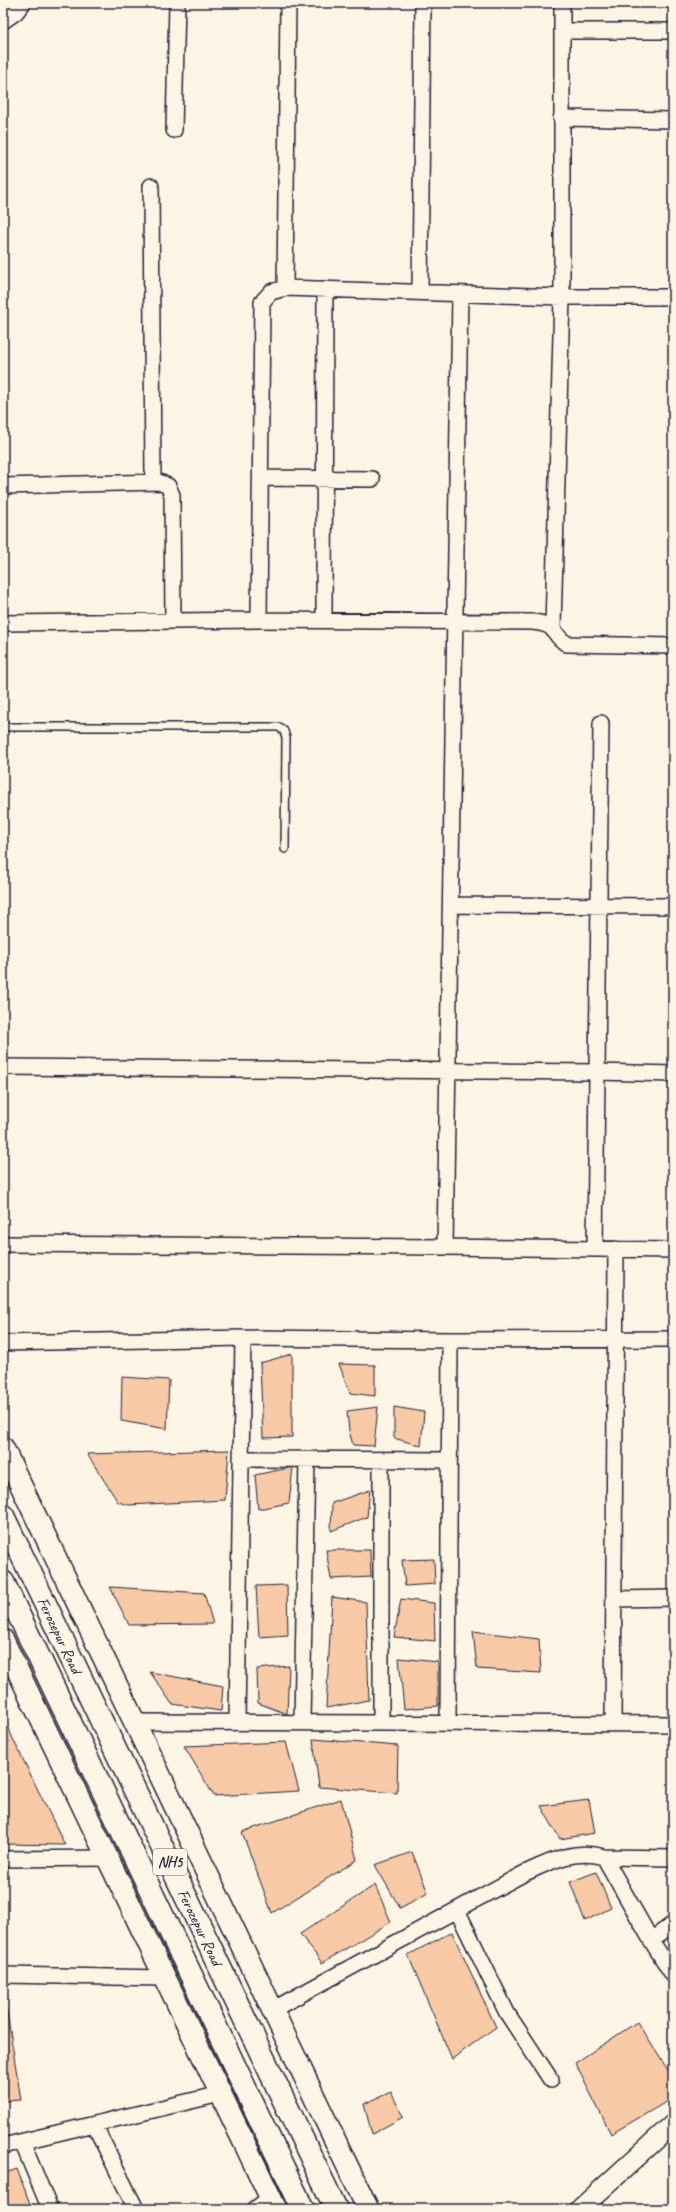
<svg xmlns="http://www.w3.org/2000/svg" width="676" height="2212" viewBox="0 0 676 2212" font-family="Caveat,sans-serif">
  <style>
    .building { fill: #f7c9a6; stroke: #22223b }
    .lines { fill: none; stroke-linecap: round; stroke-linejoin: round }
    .service-casing { stroke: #22223b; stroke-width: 10 }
    .minor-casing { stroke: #22223b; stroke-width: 18 }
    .tertiary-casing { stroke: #22223b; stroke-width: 22 }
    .secondary-casing { stroke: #22223b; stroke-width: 24 }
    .trunk-casing { stroke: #22223b; stroke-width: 25 }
    .service { stroke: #fcf5e5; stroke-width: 7 }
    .minor { stroke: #fcf5e5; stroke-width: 15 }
    .tertiary { stroke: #fcf5e5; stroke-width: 19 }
    .secondary { stroke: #fcf5e5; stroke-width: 21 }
    .trunk { stroke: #fcf5e5; stroke-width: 22 }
    .labels { text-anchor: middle; stroke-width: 3; stroke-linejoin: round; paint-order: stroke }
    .shield { fill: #fcf5e5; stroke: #63616e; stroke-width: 1 }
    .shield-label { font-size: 15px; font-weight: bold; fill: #22223b }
    .street-label { font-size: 16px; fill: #22223b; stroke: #fcf5e5 }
  </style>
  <rect width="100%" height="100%" fill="#fcf5e5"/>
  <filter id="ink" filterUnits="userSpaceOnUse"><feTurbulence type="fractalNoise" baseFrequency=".025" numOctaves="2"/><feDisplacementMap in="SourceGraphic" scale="8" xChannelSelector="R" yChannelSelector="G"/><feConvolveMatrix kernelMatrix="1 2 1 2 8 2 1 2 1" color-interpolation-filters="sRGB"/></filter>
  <g filter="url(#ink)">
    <!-- building -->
    <path class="building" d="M292,1354v83l-29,1 -3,-75z
      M339,1364l36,1v31l-25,-3z
      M122,1377l47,3 -2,49 -46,-8z
      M378,1407l-4,39 -21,-1 -4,-14 -2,-20z
      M394,1407l30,5 -3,34 -27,-8z
      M229,1450l-4,50 -96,5 -11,-3 -31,-48z
      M293,1467l-4,36 -31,6 -3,-34z
      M370,1490l-3,27 -36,14 1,-28z
      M326,1550h44l1,27 -40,2z
      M434,1559l1,25 -30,2 -3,-26z
      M287,1585l1,50 -29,2 -3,-51z
      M110,1587l94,6 9,31 -84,1z
      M332,1597l34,5 3,98 -43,8z
      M401,1599l33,4 1,38 -41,-4z
      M473,1631l66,8 2,34 -64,-4z
      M399,1658l39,4v44l-34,3z
      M289,1666l-2,48 -29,-11 -1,-34z
      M150,1672l73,14 -2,25 -49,-7z
      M3,1716l11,25 51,104 -62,-1z
      M313,1739l85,7 -1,47 -78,-6z
      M286,1742l13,49 -85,5 -30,-50z
      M341,1799l16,61 -85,53 -30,-81z
      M589,1800l6,33 -35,6 -19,-33z
      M412,1852l16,41 -28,15 -25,-43z
      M596,1872l15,36 -26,13 -15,-39z
      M375,1885l16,37 -69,41 -22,-29z
      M452,1932l44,95 -44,32 -44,-104z
      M3,1987l18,113 -18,1z
      M637,2022l36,56v20l-62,36 -36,-71z
      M391,2092l12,25 -31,17 -8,-30z
      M17,2169l15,40h-29v-35z"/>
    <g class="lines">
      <!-- service casing -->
      <g class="service-casing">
        <path id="service" d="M3,727h276l5,4 2,7 -1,111"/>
      </g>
      <!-- minor casing -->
      <g class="minor-casing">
        <path id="minor" d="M288,3l-3,285 277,9h111
          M3,21l13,-9 7,-9
          M562,31h111
          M561,118l112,2
          M174,130l3,-127
          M151,186l2,296
          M420,292l3,-289
          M460,294l-15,953 228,3
          M261,478l111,1
          M3,486l156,-4 9,4 4,9 1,126
          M259,620l3,-318 9,-10 14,-4
          M324,620l1,-331
          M3,623l256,-3 273,2c29,3 17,11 35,22l106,2
          M553,627l9,-330v-294
          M451,905l222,1
          M3,1067l594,5 76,2
          M3,1244l442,3
          M595,1249l6,-526
          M450,1340l223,-1
          M3,1343l240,-5 207,2 -2,382
          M241,1459l208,1
          M614,1599l59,-1
          M237,1721l6,-383
          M134,1722l539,2
          M302,1722l5,-263
          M381,1722v-262
          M613,1724l3,-475
          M604,1857l69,1
          M3,1859l105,-1
          M457,1910l50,103 44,67
          M673,1924l-22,16 22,35
          M3,1975l161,3
          M272,2010l251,-136c26,-12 52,-26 81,-17l47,83
          M94,2124l42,85
          M22,2142l28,67
          M3,2146l217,-52
          M255,2209l15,-11"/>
      </g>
      <!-- tertiary casing -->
      <g class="tertiary-casing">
        <path id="tertiary" d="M580,2209l93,-85"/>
      </g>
      <!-- secondary casing -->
      <g class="secondary-casing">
        <path id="secondary" d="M3,1448l365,761
          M3,1640l273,569"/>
      </g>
      <!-- trunk casing -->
      <g class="trunk-casing">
        <g id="trunk">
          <path id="s1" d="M3,1516l333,693"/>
          <path d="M3,1582l300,627"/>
        </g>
      </g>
      <!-- service -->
      <use href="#service" class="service"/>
      <!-- minor -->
      <use href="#minor" class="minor"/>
      <!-- tertiary -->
      <use href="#tertiary" class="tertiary"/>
      <!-- secondary -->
      <use href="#secondary" class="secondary"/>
      <!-- trunk -->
      <use href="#trunk" class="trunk"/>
    </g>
  </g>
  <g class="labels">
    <!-- shield labels -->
    <rect class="shield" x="153" y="1849" width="34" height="26" rx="3"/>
    <g class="shield-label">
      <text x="170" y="1867">NH5</text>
    </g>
    <!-- street labels -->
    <g class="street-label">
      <text dy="6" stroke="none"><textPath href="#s1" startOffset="132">Ferozepur Road</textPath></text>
      <text dy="6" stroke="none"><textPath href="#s1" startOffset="456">Ferozepur Road</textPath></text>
    </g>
  </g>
  <!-- margin -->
  <rect width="676" height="2212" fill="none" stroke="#fcf5e5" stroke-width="16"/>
  <rect x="8" y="8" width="660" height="2196" fill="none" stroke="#22223b" stroke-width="1.5" filter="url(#ink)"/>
</svg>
